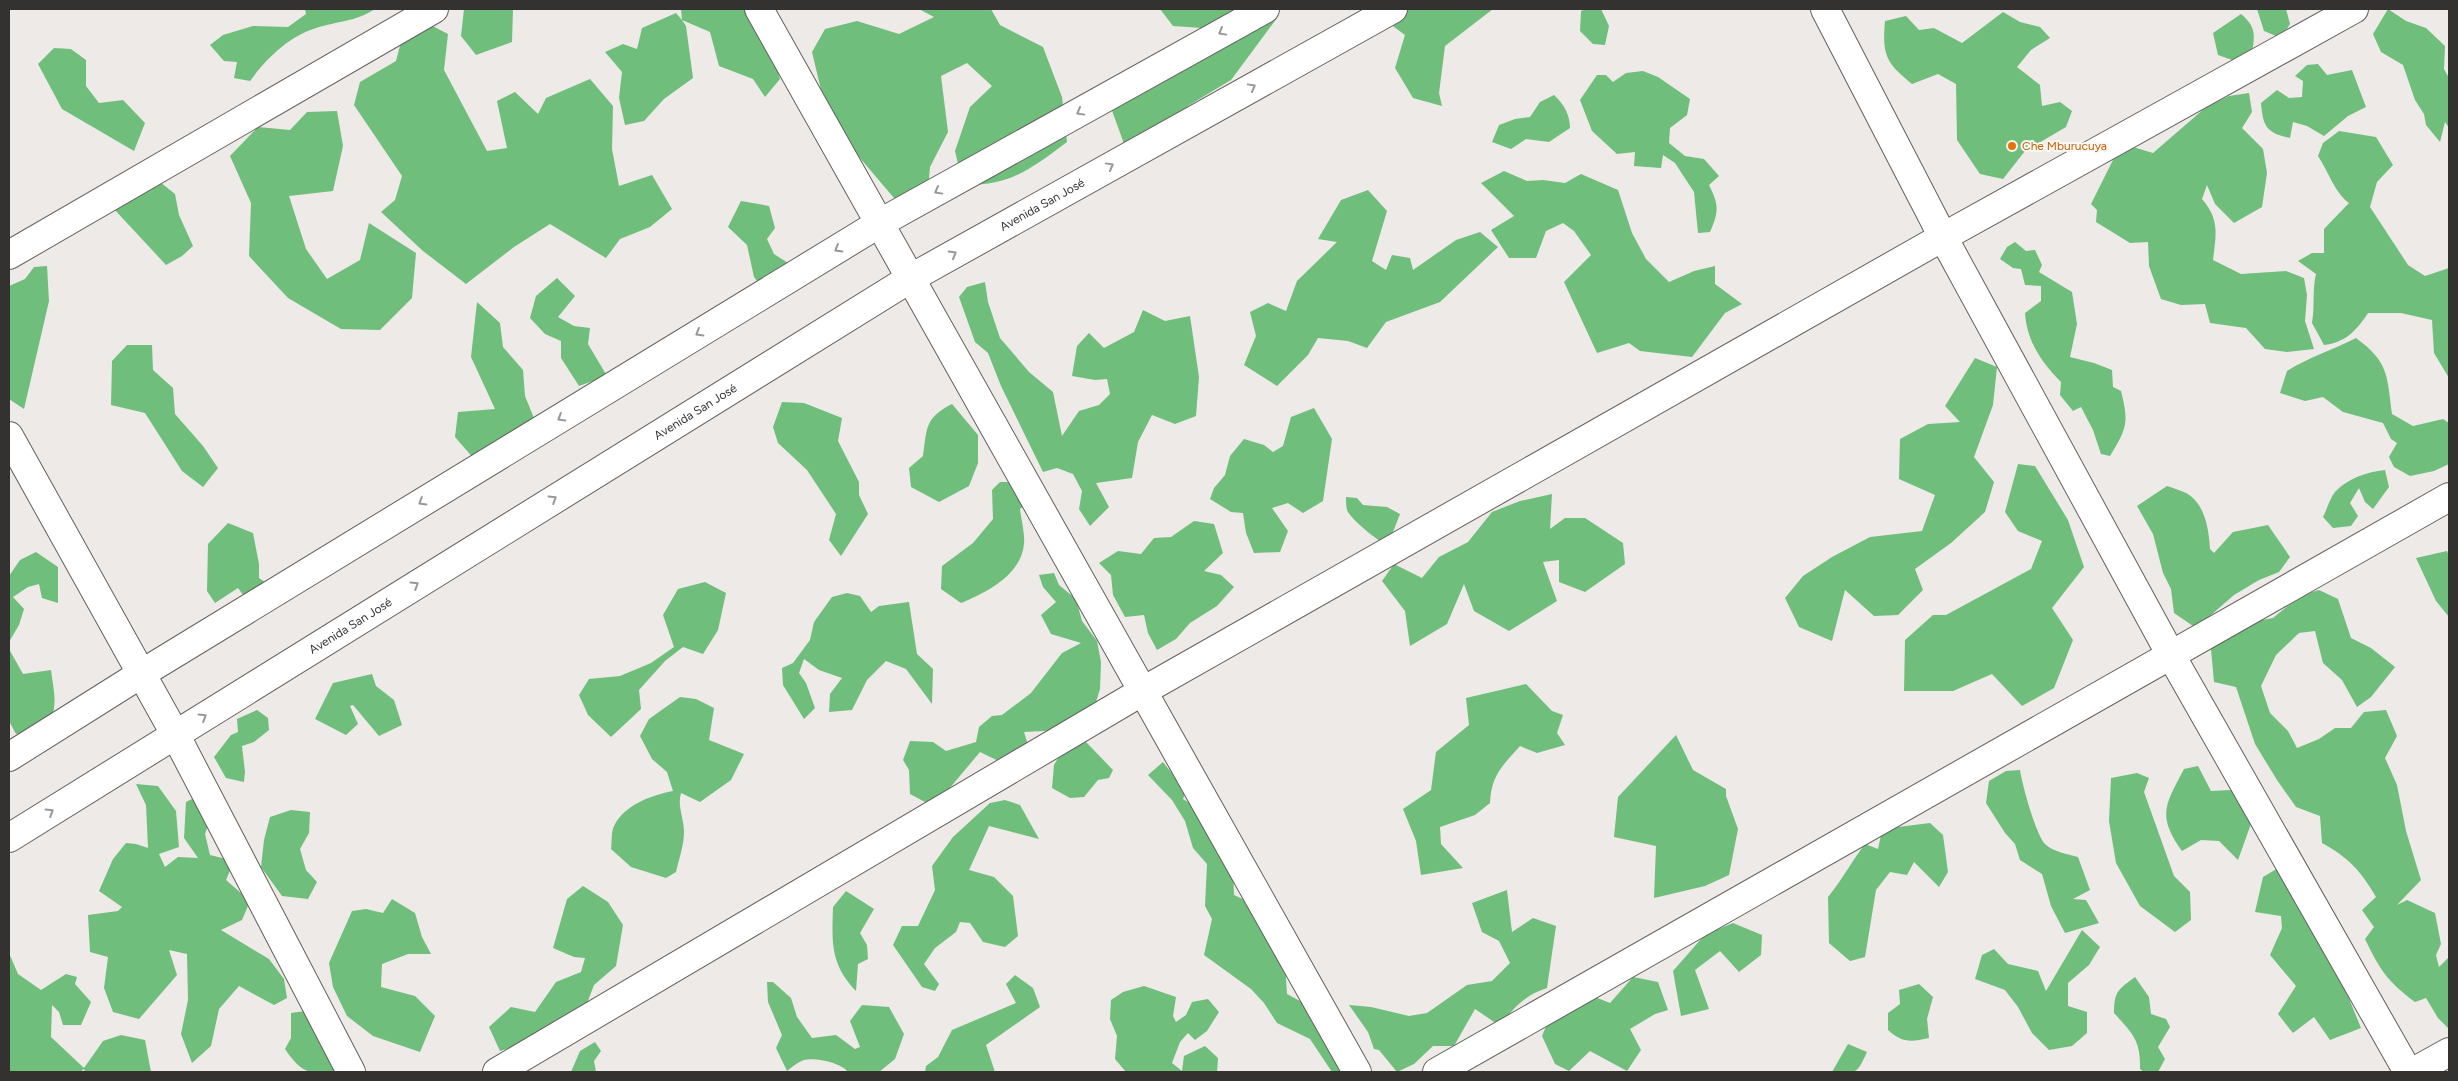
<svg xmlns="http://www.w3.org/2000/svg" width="2458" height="1081" viewBox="0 0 2458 1081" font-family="Figtree,sans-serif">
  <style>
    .forest { fill: #6fbe7c }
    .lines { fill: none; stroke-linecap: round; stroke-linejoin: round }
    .minor-casing { stroke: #64615e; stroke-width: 30 }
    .minor { stroke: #fff; stroke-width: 28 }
    .oneway { stroke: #999898 }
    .food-dot { fill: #e8710a; stroke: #faf8f4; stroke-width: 2 }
    .labels { text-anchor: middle; stroke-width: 4; stroke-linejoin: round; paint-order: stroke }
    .food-label { font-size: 12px; fill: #c56008; stroke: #faf8f4; text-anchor: start }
    .street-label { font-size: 12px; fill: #333231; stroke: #faf8f4 }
  </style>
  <rect width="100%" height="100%" fill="#edeae7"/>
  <!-- forest -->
  <path class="forest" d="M305,9h70c-20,13 -37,12 -59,19 -28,9 -49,30 -66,53l-16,-3 3,-16 -13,-1 -14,-16 13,-10 30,-9 35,1 18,-13z
    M464,9h49l-1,33 -36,13 -15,-19z
    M681,9h86l2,32 11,38 -15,18 -12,-18 -34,-13 -9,-34 -28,-12 4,6 7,52 -29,21 -20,22 -19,4 -6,-27 3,-26 -17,-20 18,-8 14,5 5,-21 34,-15 6,7z
    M919,9h72l9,16 43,22 19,50 5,45c-36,27 -57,44 -104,43l-8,-34 15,-44 22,-21 -25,-23 -26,13 7,56 -18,35 -3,33 -33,-2 -51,-60 -20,-40 -11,-46 13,-23 32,-8 42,13 35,-17z
    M1160,9h112l5,9 -46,62 -40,24 -65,45 -19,-52 38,-38 44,-13 27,-17 -43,-3z
    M1391,9h102l-48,37 -6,47 3,13 -29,-8 -18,-30 10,-33 -23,-17z
    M1586,9h15l8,17 -4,19 -12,-1 -13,-13 1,-20z
    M2257,9h29l4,15 -9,14 -17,-7z
    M2388,9l18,12 20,7 19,18 -1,23 5,9v50l-4,-6 -5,20 -14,-17 -2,-11 -9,-14 -12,-35 -22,-13 -8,-18z
    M2003,12l17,10 20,5 10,11 -19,12 -14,17 23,18 2,21 18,-4 12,9 -6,16 -41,24 -22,28 -23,-5 -23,-34 -1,-56 -18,-10 -26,10c-26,-21 -30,-29 -27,-63l21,-5 13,14 15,-2 28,15z
    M2241,14c15,13 14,20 11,39l-17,8 -17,-6 -5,-22z
    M421,20l27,14 -4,36 43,81 20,-3 -10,-47 18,-9 23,22 8,-16 44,-19 23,27 -1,43 7,37 33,-11 20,34 -22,18 -30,12 -14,19 -56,-34 -36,23 -48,37 -43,-33 -42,-39 14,-12 7,-24 -48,-71 6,-23 36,-21 6,-23z
    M54,48l17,1 15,11v26l13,17 24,-3 22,23 -11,28 -72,-42 -24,-45z
    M2318,64l9,11 25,-5 14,37 -18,9 -24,20 -17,-10 -14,-4 -3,16c-24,-5 -27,-12 -29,-35l16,-13 12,8 13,-1 1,-16 -8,-5 12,-11z
    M1643,71l15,6 32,22 -3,16 -17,13 -1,15 16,13 19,3 15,17 -10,9c10,20 10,26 1,47l-12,1 -4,-41 -19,-29 -12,-8 -2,13 -27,-2 1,-14 -18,2 -25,-23 -12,-31 17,-25h9l7,7 13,-9z
    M2249,93l3,19 -10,16 21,21 4,24 -5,34 -28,16 -19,-19 -8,-19 -5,14c18,21 14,35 11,61l28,14 45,-3 18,7 3,17 -2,26 9,28 -27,3 -22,-3 -19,-21 -36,-5 -5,-19 -24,1 -20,-6 -12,-33 -1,-24 -18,1 -34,-21 1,-12 -6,-6 27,-54 15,-3 20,6 52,-45 24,-12z
    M1554,95c10,9 16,20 16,33l-21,14 -23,-3 -15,10 -19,-7 7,-17 16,-6 15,-2 10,-15z
    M337,111l6,35 -10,45 -44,5 17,53 21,30 33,-19 9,-37 47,30 -4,45 -32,32 -39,-1 -53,-31 -39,-42 2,-53 -21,-47 28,-29 32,3 17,-18z
    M2339,131l37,6 17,28 -16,17 -7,25 38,58 17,11 24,-8v110l-15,-25 -2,-33 -31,-7h-33c-11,17 -23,30 -44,32l-12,-22c3,-17 0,-32 4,-49l-18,-13 14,-8h12v-24l25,-26c-14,-10 -21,-32 -31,-47l5,-13z
    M1504,171l23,10 16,-1 22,3 16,-9 37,16 14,43 14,26 23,23 25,-11 21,-5v18l27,20 -17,9 -33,44 -52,-6 -11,-8 -32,10 -33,-71 27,-27 -17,-24 -11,-8 -17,8 -10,27h-27l-18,-28 23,-14 -33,-33z
    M160,182l15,12 4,21 14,31 -11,10 -16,9 -52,-56z
    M1368,190l19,21 -15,50 14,9 6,-15 18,3 3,12 43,-30 24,-8 18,15 -58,55 -54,20 -19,26 -19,-7 -30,-3 -10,17 -31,31 -33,-21 12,-29 -6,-24 18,-9 18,8 11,-30 40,-39 -19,-3 23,-39z
    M741,201l28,5 6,22 -8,11 7,15 14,9 7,16 -21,25 -20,-27 -7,-32 -19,-18z
    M2015,242l11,9 9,-1 7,15 -3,7 33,20 5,32 -7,33 24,6 18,7 1,17 8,4c8,32 6,37 -11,65l-9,-2 -8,-24 -12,-23 -8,4 -13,-16 1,-13c-20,-20 -34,-41 -36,-69l16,-12v-15l-16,-1 -4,-16 -8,-1 -13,-9 7,-12z
    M47,266l2,35 -25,108 -15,-10v-113l16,-7 9,-12z
    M557,278l18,18 -17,21 16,9 16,2 -2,16 19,32 -28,10 -18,-28v-17l-16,-7 -15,-16 6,-22z
    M985,282l3,20 12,36 29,34 24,20 9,44 17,-25 20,-6 11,-11 -3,-15 -12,1 -23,-4 5,-30 12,-13 15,15 30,-16 9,-22 22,11 25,-5 9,61 -3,39 -21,8 -23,-9 -14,27 -6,36 -36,5 13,24 -19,19 -11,-17 3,-18 -9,-17 -16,-6 -14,4 -42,-86 -13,-33 -13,-11 -16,-45 8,-10z
    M477,302l23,21 3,24 20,23 2,26 13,32 -63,32 -20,-23 3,-25 37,-3 -24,-52z
    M2356,338c33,24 31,38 36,76l21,12 30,-7 6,4v41l-15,7 -24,5 -16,-9 -5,-10 8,-14 -6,-4 -8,-16 -40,-11 -20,-15 -18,4 -25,-8 7,-22c22,-14 46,-21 69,-33z
    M127,345h25l1,25 20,18 2,26 28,32 15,22 -15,19 -21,-16 -37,-58 -34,-8 1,-44z
    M1975,358l22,9 -4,38 -19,52 20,25 -9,30 -34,31 -36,26 8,21 -25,25 -24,1 -29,-26 -13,51 -33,-14 -14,-29 18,-22 29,-19 38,-20 52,-6 13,-36 -36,-16 1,-40 28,-15 32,-2 -15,-16z
    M782,402l22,1 38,15 -4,23 21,41v13l9,19 -27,42 -12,-16 7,-26 -29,-44 -29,-27 -5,-16z
    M952,404l26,31v28l-9,23 -30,16 -28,-15 -2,-19 14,-12c4,-29 2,-38 29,-52z
    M1314,408l18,31 -9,62 -20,12 -15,-10 -16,5 16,23 -8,21 -26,1 -8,-20 -3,-20 -12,-1 -21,-13 4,-11 11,-13 5,-19 14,-17 20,6 9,7 10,-6 8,-29z
    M2018,464l17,2 33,54 16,47 -32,41 21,32 -19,48 -32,18 -30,-32 -39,17h-49l1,-51 28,-25h13l85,-46 11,-28 -24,-10 -13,-19z
    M2385,470l4,17 -16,22 -8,-7 -6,-14 -9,15 8,13 -7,10 -18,2 -10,-11c4,-8 7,-19 12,-25 13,-14 32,-20 50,-22z
    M1000,482h13l21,15 -14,12c1,10 5,24 4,35 -3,31 -37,48 -63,59l-20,-14 1,-23 31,-23 20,-24 -1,-29z
    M2167,486c6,2 13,4 19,7 19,10 23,37 24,56l4,4 19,-21 35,-7 22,32 -11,15 -20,8 -25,15 -38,33 -22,-15 -3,-24 -8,-16 -10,-39 -16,-28z
    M1552,494l-2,35 15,-11h20l38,25 2,21 -40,28 -26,-10v-22l-16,2 14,39 -48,30 -35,-20 -10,-27 -17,40 -37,22 -5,-35 -23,-30 12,-17 28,14 17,-21 29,-15 24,-30 28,-11z
    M1346,497l11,1 6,7 24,2 13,7 -7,18 -9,11c-9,-4 -34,-25 -37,-33 -1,-4 -1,-9 -1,-13z
    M1194,521l20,3 9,29 -19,18 17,4 13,12 -17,19 -27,17 -14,16 -19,11 -9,-17 -4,-18 -19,2 -12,-22 -2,-20 -12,-12 19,-12 23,3 13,-16 17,-1z
    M228,523l25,10 6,31v14l12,8 -22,17 -11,-15 -23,15 -8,-12 1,-47z
    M2447,551l2,5v61l-13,-16 -20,-43z
    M36,552l22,15v36l-16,-5 -3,-14 -11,3 -15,10 11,12 -5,16 -10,17v-66l11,-16z
    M1054,573l5,12 17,14 6,22 15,20 4,21 -1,27 -8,26 -29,15 -39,2 4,13 -15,23 -33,-16 -42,50 -11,1 -17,-9 -1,-24 -6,-10 7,-19 23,1 13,9 30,-9 3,-15 13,-11 10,-1 29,-22 31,-40 19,-10 -30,-9 -10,-19 15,-13 -13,-15 -4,-12z
    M705,582l21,11 -8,37 -15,24 -20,-7 -18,14 -26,29 2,19 -30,28 -23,-22 -9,-20 10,-16 31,-3 31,-13 23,-16 -11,-32 15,-26z
    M2319,590l19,9 13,39 20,10 24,19 -24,30 -14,10 -15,-27 -19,-17 -8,-32 -16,2 -23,22 -15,31 9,27 18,18 9,17 22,-9 16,-11h16l13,-16 22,-2 11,26 -12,22 12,27 9,46 15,49 -24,25 10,-5 28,13 6,31 -5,11 3,12 10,-10 -1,71 -10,-10 -12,-20 -11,4c-28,-21 -35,-32 -50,-63l9,-12 -12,-17 14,-13c-15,-26 -27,-39 -54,-54l-2,-27 -24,-9 -19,-27 -22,-36 -19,-57 -22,-5 -3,-33 35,-26 27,-5 28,-23z
    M847,593l13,3 11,16 8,-6 30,-4 8,52 16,15 -1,35 -26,-35 -20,-8 -19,19 -15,30 -23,2 1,-18 12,-16 -23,-8 -15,-11 -5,14 7,10 9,25 -11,11 -21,-34 -1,-17 11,-5 17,-23 4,-18 18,-25z
    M9,649l14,25 28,-4c2,18 11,48 -11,58 -7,3 -16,4 -24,6l-7,-13z
    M372,674l4,12 18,14 8,25 -23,11 -26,-31 -3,1 8,18 -12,11 -31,-16 18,-36z
    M1526,684l26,27 11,4 -6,18 8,12 -28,8 -17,-7c-18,20 -29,30 -30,57l-15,12 -35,12 1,17 22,24 -42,7 -5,-34 -13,-32 28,-19 5,-38 33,-27 -3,-27z
    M680,697l16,2 18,9 -5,32 35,14 -13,26 -31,22 -19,-9c-4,13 3,25 3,39 0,13 -5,27 -8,40l-10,6 -35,-11 -20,-18c1,-6 0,-17 3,-23 10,-21 38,-31 59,-35l-6,-19 -15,-13 -12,-23 9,-17z
    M257,710l11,8 1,12 -15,12 -12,4 3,26 -1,10 -18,-4 -12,-21 17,-22 7,-3 -1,-13z
    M1676,735l17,35 33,19v7l12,33 -9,46 -24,11 -51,12 2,-52 -42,-9 4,-40z
    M1086,742l27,28 -4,8 -11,2 -14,17 -14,1 -18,-10 2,-23 10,-17z
    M1163,762l23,29 -3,8 18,11 32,57 1,28 17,8 34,61 2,30 37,20 16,44 -1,14h-7l-22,-33 -33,-16 -13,-20 -13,-14 -47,-34 8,-36 -7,-13 2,-42 -14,-16 -8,-27 -13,-21 -24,-25z
    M2198,766l13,25 20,-1 21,31 -14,39 -19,-19 -18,-1 -19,11c-26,-36 -16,-47 2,-82z
    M2020,770c2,14 16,65 25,74 8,8 23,10 33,13l12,33 -17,9 13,1 13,23 -34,10 -14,-27 -9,-32 -22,-14 -5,-16 -10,-11 -19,-30 3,-22 17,-10z
    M2137,773l12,5 -5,14 30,84 16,16 1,28 -16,12 -35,-26 -24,-43 -7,-42 2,-43z
    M136,784l22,2 18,25 3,36 -20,7 6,13 13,-10 20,1 -14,-20 2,-36 10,-5 15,20 -6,17 5,21 24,6 -8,19 24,21 -8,19 -21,10 48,29 15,20 3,19 -13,7 -35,-19 -20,23 -8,37 -19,17 -11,-29 7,-34 -1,-46 -18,-4 8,25 -38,44 -26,-7 -9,-24 4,-31 -18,-5 -2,-37 30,-4 4,-4 -23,-16 14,-32 13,-16 10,1 12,4 -2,-43z
    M1005,800l15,5 19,34 -50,-13 -20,44 25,7 19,19 5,40 -13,11 -22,-5 -13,-19 -10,-1 -4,10 -21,16 -11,16 15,20 -4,7 -13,-4 -29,-42 9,-19h16l17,-36 -3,-24 21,-29 37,-34z
    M291,810l19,2 -1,21 -9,16 6,21 11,12 -9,17 -26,-3 -21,-29 3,-27 6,-23z
    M1893,822l5,5 32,-4 13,12 5,37 -9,15 -25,-25 -7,13 -17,-3 -14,18 -11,67 -15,4 -21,-18 -1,-46c14,-17 24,-36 37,-53l13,5 4,-19z
    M2278,868l26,41 12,29 19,26 26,64 -31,12 -16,-23 -21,16 -15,-19 18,-28 -26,-31 12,-27 -1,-12 -26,-4 8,-35z
    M583,886l25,16 15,23 -7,41 -22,19 -10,26 -44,28 -40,12 -11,-24 22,-20 24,5 21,-30 25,-10 4,-14 -11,-1 -21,-9 14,-49z
    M1507,890l5,42 21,-14 23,8 -9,62c-22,7 -33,19 -47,38l-25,-17 -21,37h-21l-19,18 -17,8 -18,-22 -5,-1 -6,-17 -19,-27 22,2 38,9 18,-3 40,-28 25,-4 18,-18 -11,-22 -17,-9 -10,-29z
    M846,891l28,18 -14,24 7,12 1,14 -10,5 -2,27c-26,-27 -24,-49 -23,-84z
    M392,899l23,14 7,24 9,17h-23l-26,10 -1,23 34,9 20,20 -15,36 -47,-16 -26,-20 -14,-29 -4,-24 23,-52 14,-2 17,4z
    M1733,923l29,12 -1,20 -22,17 -19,-21 -25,19 14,39 -28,7 -8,-45 36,-41h7z
    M2082,930l18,17 -11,18 -21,18v23l19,6v21l-15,13 -23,4 -17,-17 -14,-26 -13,-17 -30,-11 7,-24 12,-6 14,15 30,7 8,20z
    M9,953l9,21 23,16 25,-16 11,3 -2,7 16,18 -10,23h-18l-4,-13 -7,-7 -1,32 33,31 19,-27 18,-6 24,5 6,32h-66l-1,-3 -4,3h-71z
    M1015,975l18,13 7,19 -54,38 9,27h-70l1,-6 12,-9 14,-27 64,-27 -10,-19z
    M1633,977l25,5 10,28 -13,4 -25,15 11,21 -14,21 -37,-20 -21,20 -14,-7 -13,-28 7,-17 46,-22 15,6z
    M2135,977l14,20 2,17 15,5 4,8 -12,20 7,12 -7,13h-14l-4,-3c1,-29 -8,-36 -26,-56 0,-22 5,-24 21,-36z
    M767,982h6l18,16 6,19 15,21 24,-3 19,14 5,-2 -10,-26 12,-16 27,2 15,27 -9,25 -16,13h-31c-6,-9 -33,-15 -44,-12 -6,2 -12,7 -17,11l-11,-23 6,-13 -14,-33z
    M1919,984l14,13 -6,22 2,19c-18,4 -27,5 -41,-8v-17l12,-9 -1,-14z
    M1144,986l32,11 -3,19 3,6 10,-7 6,-13 16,-3 11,13 -12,19 -12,9 -7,-7 -8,9 -8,21 10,8 2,-15 21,-10 13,12 -1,14h-91l-11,-13 2,-23 -7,-17 1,-19 12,-8z
    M312,1010l31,62c-33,0 -38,6 -58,-23l6,-11v-25z
    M595,1042l6,9 -7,10 2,11h-25l9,-21z
    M1848,1044l19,8c-11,24 -10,20 -35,20z"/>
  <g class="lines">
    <!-- minor casing -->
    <g class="minor-casing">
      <g id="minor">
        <path d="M759,9l598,1063"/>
        <path d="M1825,9l118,228 229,420 236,415"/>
        <path d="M9,255l425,-246"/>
        <path d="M9,436l166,298 176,338"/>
        <path d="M9,757l132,-83 739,-451 385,-214"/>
        <path id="s1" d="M9,838l902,-560 482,-269"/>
        <path d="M497,1072l646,-381 800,-454 411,-228"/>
        <path d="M1437,1072l1012,-575"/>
        <path d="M2413,1072l36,-20"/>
      </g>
    </g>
    <!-- minor -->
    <use href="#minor" class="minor"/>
  </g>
  <!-- one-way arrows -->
  <defs><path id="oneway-chevron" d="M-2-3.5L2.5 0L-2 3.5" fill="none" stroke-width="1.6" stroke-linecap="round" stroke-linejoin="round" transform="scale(1.25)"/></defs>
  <g class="oneway">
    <use href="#oneway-chevron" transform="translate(1222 32) rotate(151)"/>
    <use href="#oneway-chevron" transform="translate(1252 87) rotate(-29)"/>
    <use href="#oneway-chevron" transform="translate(1080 112) rotate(151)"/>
    <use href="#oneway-chevron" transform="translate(1110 166) rotate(-29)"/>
    <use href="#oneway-chevron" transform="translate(938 191) rotate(151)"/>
    <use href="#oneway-chevron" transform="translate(838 249) rotate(149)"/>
    <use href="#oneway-chevron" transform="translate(953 254) rotate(-30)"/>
    <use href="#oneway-chevron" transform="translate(699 333) rotate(149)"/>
    <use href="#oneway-chevron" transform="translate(561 418) rotate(149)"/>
    <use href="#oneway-chevron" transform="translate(553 499) rotate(-32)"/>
    <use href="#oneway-chevron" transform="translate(422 502) rotate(149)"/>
    <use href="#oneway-chevron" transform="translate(415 585) rotate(-32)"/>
    <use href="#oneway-chevron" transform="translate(203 717) rotate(-32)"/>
    <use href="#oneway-chevron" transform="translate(50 812) rotate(-32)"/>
  </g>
  <!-- markers -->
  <circle class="food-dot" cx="2012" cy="146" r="5"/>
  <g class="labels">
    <!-- food labels -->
    <g class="food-label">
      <text x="2022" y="150">Che Mburucuya</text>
    </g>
    <!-- street labels -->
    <g class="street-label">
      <text dy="4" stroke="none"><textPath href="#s1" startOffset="1212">Avenida San José</textPath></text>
      <text dy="4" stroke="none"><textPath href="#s1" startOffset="808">Avenida San José</textPath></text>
      <text dy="4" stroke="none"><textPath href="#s1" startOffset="402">Avenida San José</textPath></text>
    </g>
  </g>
  <!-- border -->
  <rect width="2458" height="1081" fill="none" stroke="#333231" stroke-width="20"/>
</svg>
